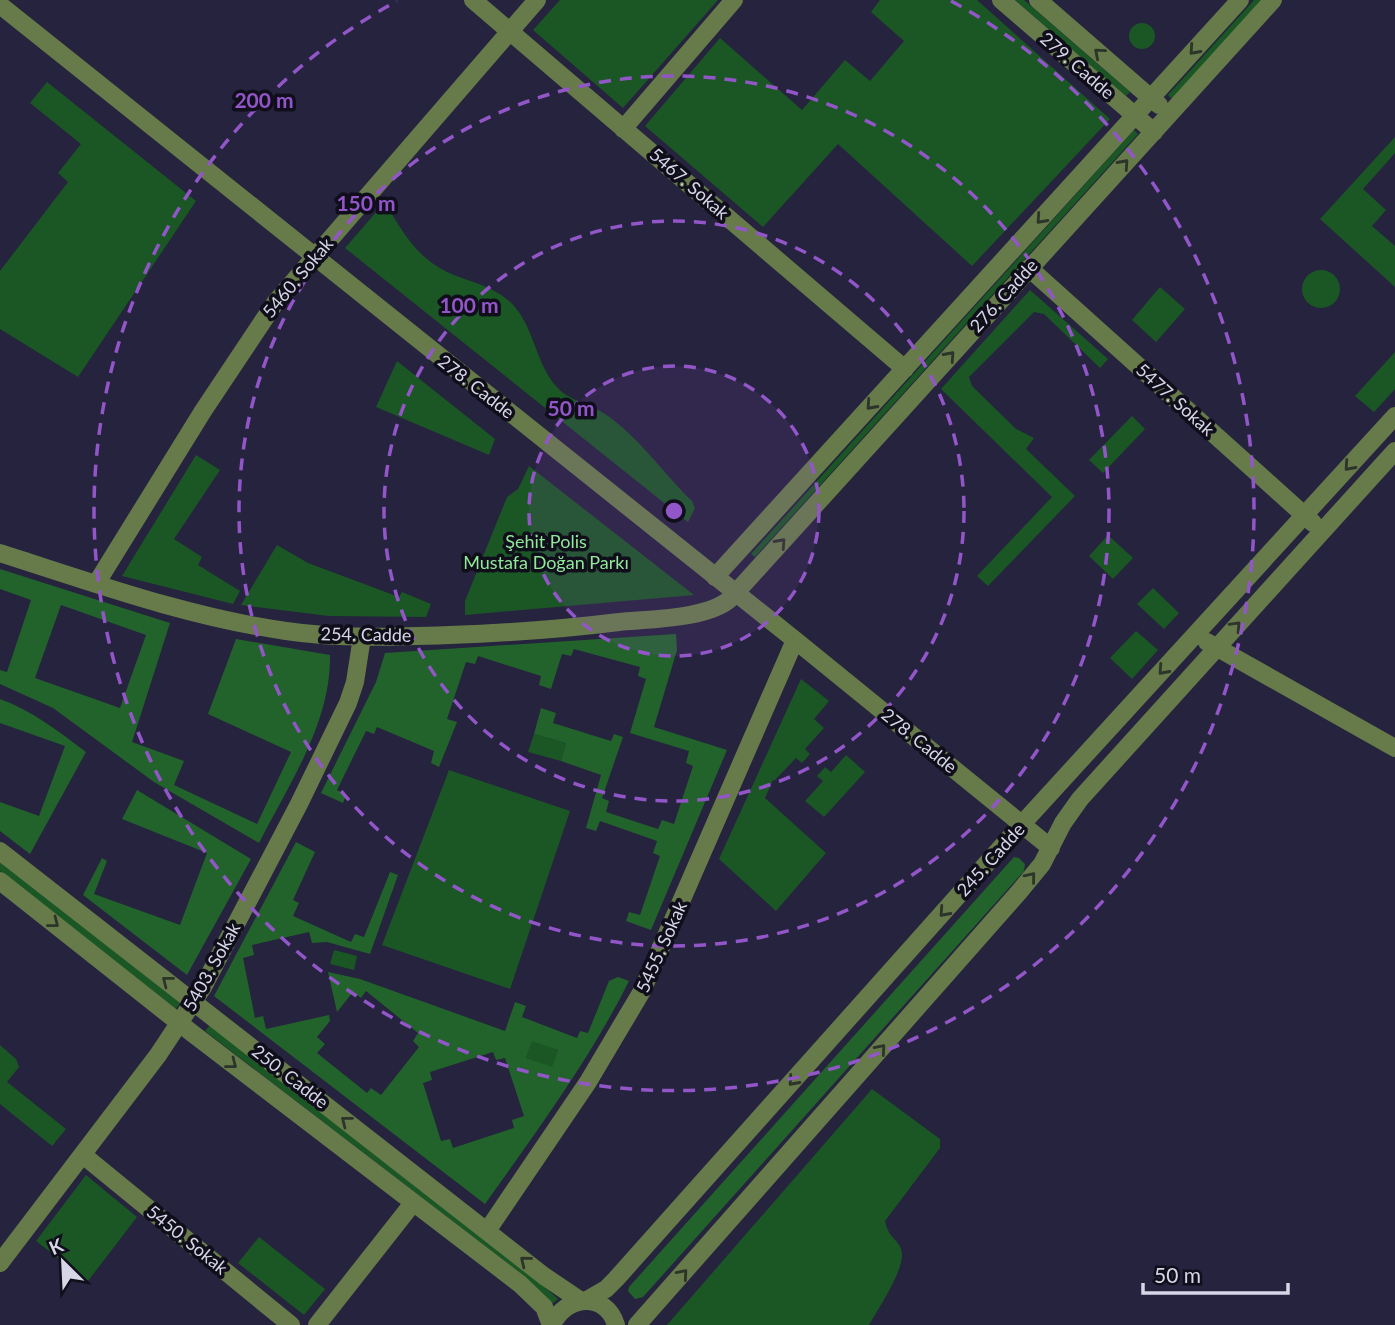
<svg xmlns="http://www.w3.org/2000/svg" width="1395" height="1325" viewBox="0 0 1395 1325" font-family="Lato,sans-serif">
  <style>
    .green { fill: #1b5725 }
    .forest { fill: #22632c; fill-rule: evenodd }
    .lines { fill: none; stroke-linecap: round; stroke-linejoin: round }
    .minor { stroke: #667b49; stroke-width: 18 }
    .oneway { stroke: #2d342a }
    .ring { fill: none; stroke: #9256c9; stroke-width: 3.5; stroke-dasharray: 12 9 }
    .labels { text-anchor: middle; stroke-width: 7; stroke-linejoin: round; paint-order: stroke }
    .street-label { font-size: 18px; fill: #d6d6e7; stroke: #0f0e1a }
    .park-label { font-size: 18px; fill: #91e899; stroke: #0f0e1a }
    .centre { fill: #9256c9; stroke: #0f0e1a; stroke-width: 3.5 }
    .ring-label { font-size: 21px; text-anchor: middle; font-weight: bold; fill: #9256c9; stroke: #0f0e1a; stroke-width: 7; stroke-linejoin: round; paint-order: stroke }
  </style>
  <rect width="100%" height="100%" fill="#25233d"/>
  <!-- green -->
  <path class="green" d="M560,0h158l-95,108 -90,-78z
    M880,0h97l133,119 -138,147 -134,-122 -75,83 -118,-101 75,-88 82,72 43,-50 25,21 34,-40 -33,-29z
    M1015,0h9l106,92 -4,4z
    M1254,0h8l-90,99 -4,-4z
    M1129 36a13 13 0 1 1 26 0a13 13 0 1 1-26 0Z
    M47,82l149,119 -118,176 -78,-48v-58l68,-89 -10,-9 23,-29 -51,-41z
    M1134,130l4,4 -383,423 -4,-3z
    M1395,137v16l-32,36 23,21 -14,16 23,20v41l-75,-68z
    M385,202c16,28 31,55 62,70 22,10 44,13 62,29 25,22 25,59 46,84 13,16 33,18 50,29 33,22 58,59 87,87l3,7 -7,14 -343,-274z
    M1302 289a19 19 0 1 1 38 0a19 19 0 1 1-38 0Z
    M1160,287l25,22 -29,33 -24,-22z
    M1030,290l78,69 -8,9 -56,-54 -10,-2 -65,65 3,9 44,43 18,9 -8,11 49,47 -87,90 -11,-10 75,-79 -111,-108z
    M1395,352v37l-21,23 -19,-16z
    M397,361l98,78 -6,16 -113,-48z
    M1132,416l13,13 -42,44 -14,-13z
    M196,455l24,15 -46,69 28,18 -4,8 42,26 -7,13 -111,-28z
    M529,466l165,129 -229,20v-14l42,-104 11,-8z
    M1108,535l25,23 -20,21 -24,-23z
    M277,545l31,18 91,34 3,-5 29,12 -5,13 -97,-1 -88,-11z
    M1153,588l26,25 -15,16 -27,-25z
    M1136,631l22,19 -26,29 -22,-21z
    M801,679l28,22 -15,18 10,9 -19,21 5,5 -8,9 -6,-5 -22,23 -1,-1 -8,18 61,55 -50,58 -57,-52z
    M534,734l32,9 -5,18 -33,-9z
    M846,755l19,17 -41,45 -19,-16 18,-20 -6,-5 8,-9 6,5z
    M449,770l121,41 -60,178 -128,-44z
    M0,861l180,142 -4,6 -176,-138z
    M334,950l23,6 -3,14 -24,-6z
    M210,1025l318,247 30,27 -6,5 -3,-1 -25,-27 -319,-245z
    M532,1040l26,10 -6,18 -26,-10z
    M0,1045l16,14 3,8 -12,15 59,47 -14,17 -52,-42z
    M872,1089l68,50v9l-55,73c4,18 12,17 16,28 7,16 -23,60 -32,76h-202z
    M86,1175l51,42 -49,64 -52,-40z
    M259,1237l66,52 -21,26 -66,-52z"/>
  <!-- forest -->
  <path class="forest" d="M0,569l170,54 -38,119 52,19 -10,24 83,39 34,-72 -83,-38 28,-75 94,16c1,68 -41,129 -71,188l-105,-61 -101,-74 -53,-24v-14l7,2 24,-72 -31,-11zM61,605l85,30 -26,73 -85,-30z
    M676,634l1,16 -23,77 73,23 -76,180 -25,-9 3,-9 11,3 20,-59 -7,-3 4,-12 -57,-20 -4,10 -10,-3 15,-53 -40,-14 5,-18 -32,-9 7,-26 15,5 -3,10 58,18 3,-7 9,3 -21,61 7,3 -3,11 52,17 4,-9 12,4 19,-58 -7,-3 3,-12 -59,-18 16,-54 -8,-3 2,-9 -66,-18 -3,7 -9,-2 -11,35 -12,-4 2,-9 -63,-20 -3,8 -9,-2 -19,57 10,3 -18,45 -8,-4 3,-12 -57,-24 -3,7 -8,-3 -29,59 9,5 -3,8 -22,-10 55,-111 9,-29z
    M0,699c33,12 58,32 86,53l-56,102 -30,-23v-29l39,14 26,-70 -65,-23z
    M137,790l114,69 -64,116 -104,-80 19,-37 5,3 -13,33 86,31 27,-72 -85,-34z
    M296,842l19,10 -22,48 6,3 -6,13 58,26 4,-8 9,3 26,-65 8,3 -28,79 -43,-12 -15,1 -3,-11 -57,13 2,10 -11,3 12,60 8,-2 3,13 63,-14 1,6 -13,16 8,7 -8,9 50,40 4,-5 10,7 38,-48 -6,-6 5,-8 -52,-42 -5,7 -8,-6 -16,20 -9,-40 32,7 145,52 10,-29 11,4 -4,11 55,21 3,-7 8,2 21,-52 9,-4 11,4c-40,80 -93,151 -144,223l-271,-208zM532,1041l26,9 -6,17 -26,-9zM493,1052l3,8 9,-2 19,58 -12,4 2,8 -61,20 -3,-9 -9,2 -18,-58 9,-3 -2,-8z
    M1014,857l5,1 6,6 -1,7 -381,426 -8,2 -7,-8 1,-4z"/>
  <g class="lines">
    <!-- minor -->
    <path class="minor" d="M473,0l432,369
      M1001,0l153,132
      M1038,0l121,105
      M0,5l795,635 256,208
      M623,129l111,-129
      M1029,268l284,255
      M0,553c94,30 188,64 286,78 54,8 110,6 164,4 57,-2 113,-6 169,-13 31,-3 90,-3 112,-24l542,-598
      M715,577l525,-577
      M96,584l107,-173 72,-108 262,-303
      M1207,642l188,106
      M0,851l544,425 37,25
      M0,881l192,152 328,251 24,23 7,18
      M83,1155l208,170
      M487,1231l101,-149 54,-91 153,-351
      M0,1263l158,-208 45,-68 96,-183 49,-101 7,-21 7,-45
      M585,1301l21,-12 10,-10 406,-455 373,-408
      M317,1325l96,-122
      M552,1325c13,-30 54,-34 64,0
      M637,1325l382,-433 23,-28 21,-41 17,-24 315,-348"/>
  </g>
  <!-- one-way arrows -->
  <defs><path id="oneway-chevron" d="M-2-3.5L2.5 0L-2 3.5" fill="none" stroke-width="1.6" stroke-linecap="round" stroke-linejoin="round" transform="scale(1.75)"/></defs>
  <g class="oneway">
    <use href="#oneway-chevron" transform="translate(1194 50) rotate(132)"/>
    <use href="#oneway-chevron" transform="translate(1099 53) rotate(-139)"/>
    <use href="#oneway-chevron" transform="translate(1124 164) rotate(-48)"/>
    <use href="#oneway-chevron" transform="translate(1041 219) rotate(132)"/>
    <use href="#oneway-chevron" transform="translate(950 356) rotate(-48)"/>
    <use href="#oneway-chevron" transform="translate(871 405) rotate(132)"/>
    <use href="#oneway-chevron" transform="translate(1349 466) rotate(132)"/>
    <use href="#oneway-chevron" transform="translate(781 543) rotate(-48)"/>
    <use href="#oneway-chevron" transform="translate(1236 626) rotate(-47)"/>
    <use href="#oneway-chevron" transform="translate(1163 670) rotate(132)"/>
    <use href="#oneway-chevron" transform="translate(1031 877) rotate(-51)"/>
    <use href="#oneway-chevron" transform="translate(944 912) rotate(132)"/>
    <use href="#oneway-chevron" transform="translate(54 923) rotate(38)"/>
    <use href="#oneway-chevron" transform="translate(167 981) rotate(-142)"/>
    <use href="#oneway-chevron" transform="translate(881 1049) rotate(-49)"/>
    <use href="#oneway-chevron" transform="translate(232 1064) rotate(38)"/>
    <use href="#oneway-chevron" transform="translate(793 1081) rotate(132)"/>
    <use href="#oneway-chevron" transform="translate(346 1121) rotate(-142)"/>
    <use href="#oneway-chevron" transform="translate(525 1261) rotate(-141)"/>
    <use href="#oneway-chevron" transform="translate(683 1274) rotate(-49)"/>
  </g>
  <!-- distance rings -->
  <circle cx="674" cy="511" r="145" fill="#9256c9" fill-opacity=".12"/>
  <g class="ring">
    <circle cx="674" cy="511" r="145"/>
    <circle cx="674" cy="511" r="290"/>
    <circle cx="674" cy="511" r="435"/>
    <path d="M951 1A580 580 0 1 1 397 1"/>
  </g>
  <g class="labels">
    <!-- street labels -->
    <g class="street-label">
      <text transform="translate(1077 66) rotate(41)" y="6">279. Cadde</text>
      <text transform="translate(689 184) rotate(41)" y="6">5467. Sokak</text>
      <text transform="translate(298 278) rotate(-50)" y="6">5460. Sokak</text>
      <text transform="translate(1004 296) rotate(-48)" y="6">276. Cadde</text>
      <text transform="translate(476 387) rotate(38)" y="6">278. Cadde</text>
      <text transform="translate(1175 400) rotate(42)" y="6">5477. Sokak</text>
      <text transform="translate(366 635) rotate(1)" y="6">254. Cadde</text>
      <text transform="translate(919 741) rotate(39)" y="6">278. Cadde</text>
      <text transform="translate(991 860) rotate(-48)" y="6">245. Cadde</text>
      <text transform="translate(662 947) rotate(-66)" y="6">5455. Sokak</text>
      <text transform="translate(212 967) rotate(-61)" y="6">5403. Sokak</text>
      <text transform="translate(290 1077) rotate(38)" y="6">250. Cadde</text>
      <text transform="translate(187 1240) rotate(39)" y="6">5450. Sokak</text>
    </g>
    <!-- park labels -->
    <g class="park-label">
      <text x="546" y="548">Şehit Polis<tspan x="546" dy="21">Mustafa Doğan Parkı</tspan></text>
    </g>
  </g>
  <circle cx="674" cy="511" r="10" class="centre"/>
  <g class="ring-label">
    <text x="264" y="108">200 m</text>
    <text x="366" y="211">150 m</text>
    <text x="469" y="313">100 m</text>
    <text x="571" y="416">50 m</text>
  </g>
  <!-- north arrow -->
  <g transform="translate(63 1262) rotate(336)" stroke="#0f0e1a" stroke-width="5" paint-order="stroke">
  <path d="M0-5L12 26L0 18L-12 26Z" fill="#d6d6e7"/>
  <text y="-10" font-size="19" font-weight="bold" text-anchor="middle" fill="#d6d6e7">K</text>
  </g>
  <!-- scale -->
  <path d="M1143 1283v10h145v-10" fill="none" stroke="#d6d6e7" stroke-width="3.5"/>
  <text x="1154" y="1283" font-size="21" fill="#d6d6e7" stroke="#0f0e1a" stroke-width="5" paint-order="stroke">50 m</text>
</svg>
